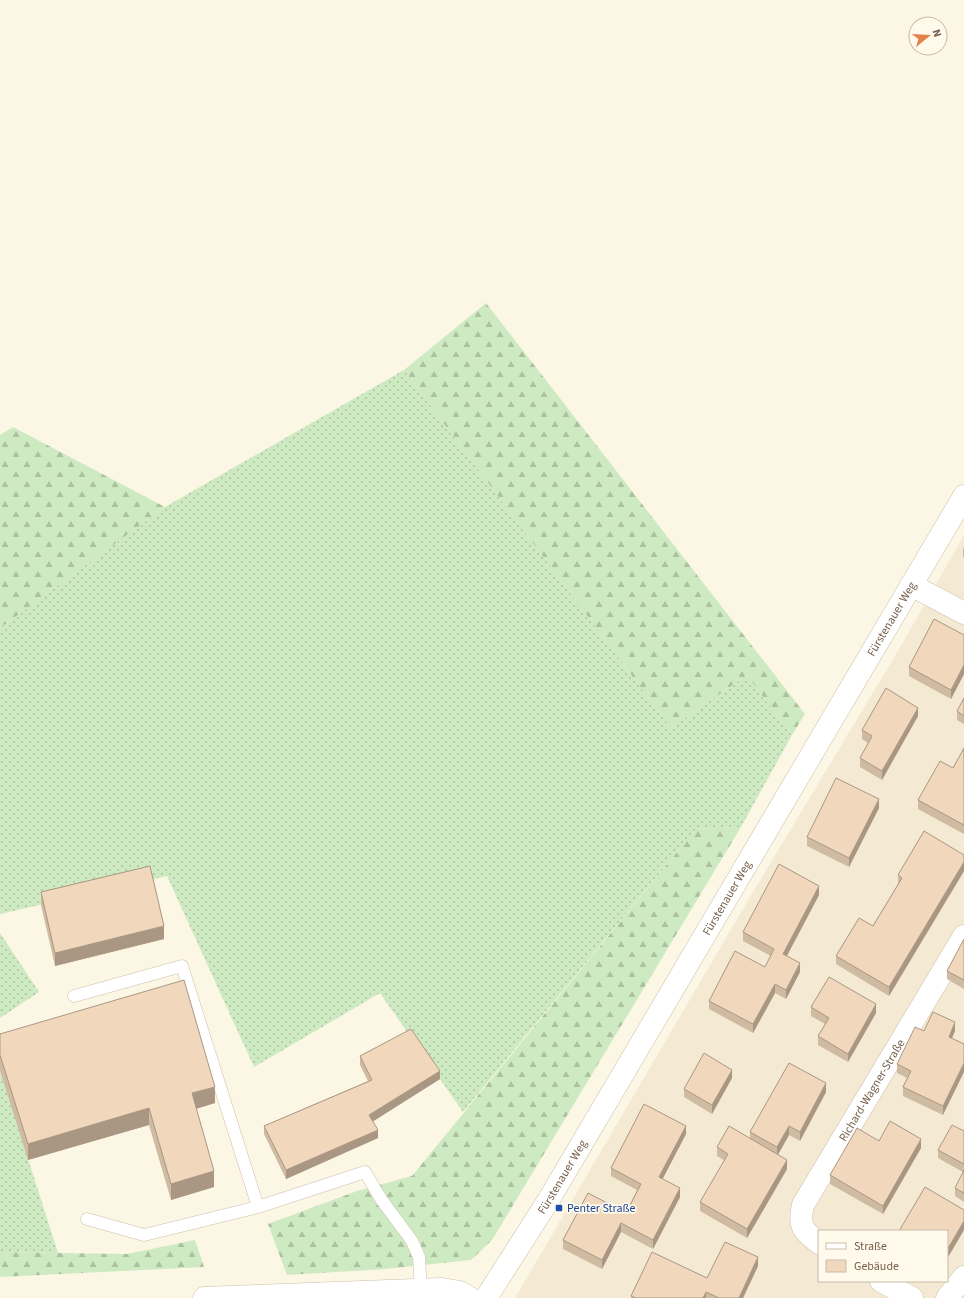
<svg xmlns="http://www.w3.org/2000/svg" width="964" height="1298" viewBox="0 0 964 1298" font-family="'Source Sans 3',sans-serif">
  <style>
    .residential { fill: #f4e9d3; fill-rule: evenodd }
    .grass { fill: url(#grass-dots) }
    .forest { fill: url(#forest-firs) }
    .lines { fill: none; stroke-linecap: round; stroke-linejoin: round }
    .lane-casing { stroke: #cebfab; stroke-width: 13 }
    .street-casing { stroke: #cebfab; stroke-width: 23 }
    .lane { stroke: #fff; stroke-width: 12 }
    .street { stroke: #fff; stroke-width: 22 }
    .wall { fill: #cfbaa2 }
    .shaded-wall { fill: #a99784 }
    .building { fill: #f1d8bc; stroke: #a99784 }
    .transit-dot { fill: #1a4fb4; stroke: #fffaeb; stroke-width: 1.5 }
    .labels { text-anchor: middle; stroke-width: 3.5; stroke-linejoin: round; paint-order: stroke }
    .street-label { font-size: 12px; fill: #755f4a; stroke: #fffaeb }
    .transit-label { font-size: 12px; fill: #164399; stroke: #fffaeb; text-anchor: start }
  </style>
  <defs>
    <pattern id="grass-dots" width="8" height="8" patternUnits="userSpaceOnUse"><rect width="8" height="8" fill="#ceeac3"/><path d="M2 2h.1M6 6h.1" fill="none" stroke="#acc1a0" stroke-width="1.8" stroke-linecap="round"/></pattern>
    <pattern id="forest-firs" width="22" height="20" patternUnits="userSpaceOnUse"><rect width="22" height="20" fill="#ceeac3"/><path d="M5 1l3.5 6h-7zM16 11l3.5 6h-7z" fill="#acc1a0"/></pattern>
  </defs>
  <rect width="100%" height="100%" fill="#fcf6e5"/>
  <!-- residential -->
  <path class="residential" d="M964,535v763h-449l232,-396 151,-251zM819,1231h128v50h-128z"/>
  <!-- grass -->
  <path class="grass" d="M404,370l267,358 76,-53 45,60 -51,92 -45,2 -233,283 -83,-119 -126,74 -87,-191 -167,38v-286l165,-121z
    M0,933l39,59 -39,26z
    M0,1071l58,182 -58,-1z"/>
  <!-- forest -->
  <path class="forest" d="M486,303l319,411 -13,21 -45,-60 -76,53 -267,-358z
    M13,427l152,80 -165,121v-193z
    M741,827l-249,413 -21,20 -86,9 -98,6 -19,-51 89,-33 55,-15 284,-347z
    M195,1240l9,27 -204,10v-25l127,2z"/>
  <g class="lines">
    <!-- lane casing -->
    <g class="lane-casing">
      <path id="lane" d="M74,996l108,-30 76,241 107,-35 16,27 31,42 7,16 2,33
        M87,1219l57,16 114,-28"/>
    </g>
    <!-- street casing -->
    <g class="street-casing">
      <g id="street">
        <path d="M911,585l53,28"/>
        <path id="s1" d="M819,1243c-16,-12 -21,-17 -16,-38l161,-269"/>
        <path d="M881,1281l31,17"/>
        <path d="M204,1298l238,-9 18,3 10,6"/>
        <path id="s2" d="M486,1298l62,-97 416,-705"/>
        <path d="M947,1298l17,-21"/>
      </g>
    </g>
    <!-- lane -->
    <use href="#lane" class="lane"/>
    <!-- street -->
    <use href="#street" class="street"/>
  </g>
  <!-- wall -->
  <path class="wall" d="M964,547v11l-1,-1v-8z
    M964,635v39l-13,25 -42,-23v-9z
    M964,698v26l-7,-4v-9z
    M918,716l-36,64 -22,-13v-9l8,-15 -6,-4v-9z
    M964,748v86l-46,-25v-9l35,-32z
    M879,808l-30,59 -42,-21v-9z
    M964,855v16l-75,125 -53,-32v-8l37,-30 25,-42v-9z
    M41,892l123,47 -109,27 -14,-61z
    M819,895l-32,61 13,16 -14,27 -11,-6 -22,40 -44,-24v-8l56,-34 6,-11 -28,-15v-9z
    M964,939v50l-17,-10v-8z
    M811,1007l65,6 -28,49 -30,-17v-9l7,-12 -14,-8z
    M924,1031h31l-3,7 -9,77 -40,-19v-9l4,-9 -10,-5v-9z
    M0,1034l215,69 -19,6 18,78 -43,13 -22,-75 -121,35 -28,-89z
    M360,1056l80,23 -67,42 5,17 -92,41 -22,-45v-8l104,-45 -8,-16z
    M732,1078l-20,36 -28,-17v-8z
    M826,1092l-26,49 -11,-6 -11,20 9,14 -40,69 -47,-27v-9l25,-41 -8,-5v-9l33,-8v-7z
    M964,1131v71l-9,-6v-8l8,-16 -25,-14v-8z
    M686,1134l-24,45 18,18 -27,52 -32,-17 -19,37 -39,-20v-9l63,-27 11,-23 -26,-14v-8z
    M879,1141l42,7 -38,66 -53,-30v-9z
    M758,1266l-15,32h-112v-2z"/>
  <!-- shaded-wall -->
  <path class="shaded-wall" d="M964,665v9l-13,25v-9z
    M918,708v8l-36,64v-9z
    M879,799v9l-30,59v-9z
    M964,862v9l-75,125v-9z
    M819,886v9l-36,68v-9z
    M164,926v13l-109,27v-13z
    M800,963v9l-14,27v-9z
    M775,984v9l-22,40v-9z
    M876,1004v9l-28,49v-8z
    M955,1022v9l-6,14v-8z
    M964,1063v9l-21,43v-9z
    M732,1070v8l-20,36v-9z
    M440,1071v8l-71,45v-9z
    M826,1083v9l-26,49v-9z
    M215,1087v16l-23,7v-17z
    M149,1108v17l-121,35v-16z
    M686,1126v8l-27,52v-9z
    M789,1126v9l-12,21v-9z
    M378,1130v8l-92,41v-9z
    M921,1139v9l-38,66v-8z
    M787,1160v9l-40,69v-9z
    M214,1171v16l-43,13v-16z
    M680,1188v9l-27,52v-9z
    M964,1221v9l-17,29v-9z
    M621,1223v9l-19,37v-9z
    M758,1257v9l-15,32h-4z
    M706,1292v6h-3z"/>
  <!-- building -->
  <path class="building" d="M934,619l30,16v30l-13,25 -42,-23z
    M886,688l32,20 -36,63 -22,-13 12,-22 -10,-6z
    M964,698v18l-7,-5z
    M964,748v77l-46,-25 22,-39 13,7z
    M836,778l43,21 -30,59 -42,-21z
    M924,831l40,24v7l-75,125 -53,-31 23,-38 14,8 29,-48 -4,-3z
    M779,864l40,22 -36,68 17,9 -14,27 -11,-6 -22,40 -44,-23 26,-50 30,16 9,-18 -31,-17z
    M150,866l14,60 -109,27 -14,-61z
    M964,939v41l-17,-9z
    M829,977l47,27 -28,50 -30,-18 11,-18 -18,-11z
    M184,980l31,107 -23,6 22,78 -43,13 -22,-76 -121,36 -28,-89v-21z
    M933,1012l22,10 -6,15 15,7v19l-21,43 -40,-19 8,-16 -14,-7 18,-37 9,4z
    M411,1029l29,42 -71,44 9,15 -92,40 -22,-44 108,-46 -12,-24z
    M704,1053l28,17 -20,35 -28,-16z
    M789,1063l37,20 -26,49 -11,-6 -12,21 -27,-15z
    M644,1104l42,22 -27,51 21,11 -27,52 -32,-17 -19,37 -39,-20 25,-47 38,20 15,-29 -30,-16z
    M890,1121l31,18 -38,67 -53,-31 27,-47 22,13z
    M952,1125l12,6v33l-26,-14z
    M729,1126l58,34 -40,69 -47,-27 28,-48 -11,-7z
    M964,1170v23l-9,-5z
    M925,1187l39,23v11l-17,29v-19h-48z
    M725,1242l33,15 -19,41h-20l-13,-6 -3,6h-67l-5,-2 21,-44 55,26z"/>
  <!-- markers -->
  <rect class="transit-dot" x="555" y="1204" width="8" height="8" rx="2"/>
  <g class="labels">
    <!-- street labels -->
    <g class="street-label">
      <text dy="4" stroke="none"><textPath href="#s2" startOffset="791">Fürstenauer Weg</textPath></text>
      <text dy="4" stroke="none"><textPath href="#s2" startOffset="467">Fürstenauer Weg</textPath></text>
      <text dy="4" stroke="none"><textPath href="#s1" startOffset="179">Richard-Wagner-Straße</textPath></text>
      <text dy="4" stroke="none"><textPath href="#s2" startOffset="143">Fürstenauer Weg</textPath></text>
    </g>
    <!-- transit labels -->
    <g class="transit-label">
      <text x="567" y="1212">Penter Straße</text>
    </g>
  </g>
  <!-- legend -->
  <rect x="818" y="1230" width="130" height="52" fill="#fffaeb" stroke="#c8bcab"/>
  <rect x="826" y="1243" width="20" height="6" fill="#ffffff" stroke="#c8bcab"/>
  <text x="854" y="1250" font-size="12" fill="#755f4a">Straße</text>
  <rect x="826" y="1260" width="20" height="12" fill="#f1d8bc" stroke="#c8bcab"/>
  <text x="854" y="1270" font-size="12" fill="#755f4a">Gebäude</text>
  <!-- north arrow -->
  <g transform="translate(928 36) rotate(72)"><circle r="19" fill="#fffaeb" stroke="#c8bcab"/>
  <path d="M0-3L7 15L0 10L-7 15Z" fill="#e5814b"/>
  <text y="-6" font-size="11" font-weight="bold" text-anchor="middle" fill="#755f4a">N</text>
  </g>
</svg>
